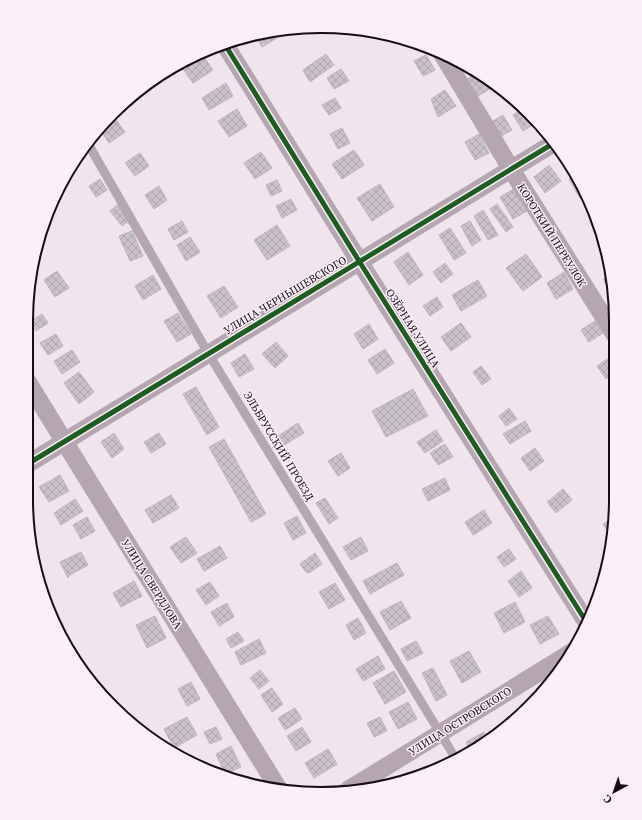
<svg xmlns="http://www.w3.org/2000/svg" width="642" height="820" viewBox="0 0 642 820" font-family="'Source Serif 4',serif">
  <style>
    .building { fill: url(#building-cross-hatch); stroke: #beb5bd }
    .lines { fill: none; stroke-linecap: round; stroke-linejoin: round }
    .service { stroke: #b5a6b2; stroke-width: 9 }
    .minor { stroke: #b5a6b2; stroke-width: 18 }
    .cycleway-casing { stroke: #fdeff9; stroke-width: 8 }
    .cycleway { stroke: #1b5e20; stroke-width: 5 }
    .labels { text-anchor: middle; stroke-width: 3; stroke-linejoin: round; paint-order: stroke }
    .street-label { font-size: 11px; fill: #150e13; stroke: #fdeff9 }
    .rim { fill: none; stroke: #150e13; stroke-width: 2 }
  </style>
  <defs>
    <pattern id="building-cross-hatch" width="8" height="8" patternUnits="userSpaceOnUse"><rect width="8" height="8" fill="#cbc2c9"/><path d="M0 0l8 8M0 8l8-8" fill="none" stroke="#ada6ac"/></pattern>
  </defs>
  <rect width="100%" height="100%" fill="#f0e4ed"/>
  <!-- building -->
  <path class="building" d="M273,31l4,7 -15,9 -7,-12z
    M326,54l8,11 -24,17 -7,-12z
    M426,55l9,15 -12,6 -9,-15z
    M203,56l10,14 -20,13 -10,-14z
    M341,69l8,12 -15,8 -7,-11z
    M477,72l11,7 5,8 -15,9 -11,-17z
    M226,83l7,13 -24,14 -7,-12z
    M445,90l11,16 -18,11 -7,-18z
    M335,98l6,10 -12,7 -7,-10z
    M237,109l10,17 -18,11 -11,-16z
    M522,109l10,16 -9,6 -10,-16z
    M503,115l9,15 -11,6 -8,-15z
    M114,117l11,15 -16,11 -10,-15 5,-5z
    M342,128l8,15 -12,6 -8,-15z
    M479,134l10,19 -14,7 -10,-18z
    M354,150l10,15 -22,14 -10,-15z
    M261,152l11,16 -17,11 -11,-16z
    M140,153l9,13 -14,10 -10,-13z
    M549,165l12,16 -16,12 -11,-16z
    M577,174l9,20 -6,4 -11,-19z
    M100,179l7,11 -11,7 -7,-11z
    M277,180l5,11 -11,5 -5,-11z
    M380,184l14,23 -22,14 -15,-23z
    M159,186l8,14 -13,9 -9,-14z
    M517,187l13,22 -17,10 -13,-22z
    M291,199l6,11 -15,8 -6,-12z
    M497,204l16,23 -7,5 -16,-23z
    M117,205l12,16 -7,5 -12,-15z
    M483,210l15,25 -10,5 -14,-24z
    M597,218l3,8 5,23 -1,1 -14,-29z
    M182,221l6,11 -14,8 -6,-11z
    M470,221l11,19 -9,6 -11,-20z
    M277,225l13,21 -23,14 -13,-20z
    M450,228l16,25 -12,7 -15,-25z
    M132,231l11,25 -13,5 -11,-25z
    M190,237l10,15 -14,9 -9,-16z
    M408,252l15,23 -14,10 -15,-23z
    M526,254l16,23 -19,14 -17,-23z
    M445,263l8,11 -12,9 -8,-11z
    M57,271l12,17 -14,9 -11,-17z
    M564,272l9,17 -17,10 -9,-16z
    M153,275l8,14 -18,11 -8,-14z
    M610,275l3,15 -3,1 -7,-12z
    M478,280l9,16 -26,15 -9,-16z
    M224,286l14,21 -17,11 -14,-22z
    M437,297l6,10 -13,9 -7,-10z
    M178,313l13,21 -14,8 -13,-21z
    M42,314l6,9 -12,8 -6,-9z
    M595,321l8,12 -14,9 -8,-12z
    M461,323l10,14 -20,14 -10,-14z
    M369,324l9,15 -15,10 -9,-15z
    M56,334l7,12 -15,9 -8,-12z
    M276,342l12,14 -13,12 -13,-14z
    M385,349l9,14 -17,11 -9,-14z
    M72,350l8,12 -18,12 -8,-13z
    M245,354l9,15 -15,8 -8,-14z
    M612,356l2,4v13l-8,6 -9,-13z
    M481,366l10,13 -9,6 -9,-13z
    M79,372l15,20 -15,12 -15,-21z
    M196,387l23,40 -12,8 -24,-41z
    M413,389l15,27 -42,21 -14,-26z
    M509,408l8,11 -11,7 -7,-10z
    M525,421l6,10 -21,13 -7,-10z
    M298,423l6,10 -20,12 -6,-9z
    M436,430l7,11 -18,12 -8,-11z
    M114,433l10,16 -12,9 -11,-16z
    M159,433l7,11 -15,9 -7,-11z
    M224,439l42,75 -15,8 -42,-75z
    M445,444l8,13 -15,8 -8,-12z
    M535,448l9,13 -14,10 -9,-13z
    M341,453l9,15 -12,8 -10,-15z
    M60,475l9,16 -20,11 -10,-15z
    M445,478l5,12 -22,11 -6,-12z
    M563,489l9,11 -16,13 -9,-11z
    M171,495l8,13 -26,15 -8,-13z
    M325,498l13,20 -9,6 -13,-21z
    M75,499l8,12 -22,14 -7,-12z
    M484,510l8,13 -19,12 -8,-13z
    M297,516l9,17 -13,7 -9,-17z
    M87,517l8,14 -14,8 -8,-14z
    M611,519v17l-8,-12z
    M186,537l11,16 -16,10 -11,-16z
    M361,537l7,14 -17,9 -8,-13z
    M220,546l7,12 -23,13 -7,-12z
    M509,549l7,10 -12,8 -7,-10z
    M81,552l7,13 -18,10 -2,3 -8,-16z
    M315,553l7,11 -13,9 -4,-2 -5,-7z
    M397,563l7,12 -34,19 -7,-13z
    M521,571l11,17 -13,9 -11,-16z
    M134,581l8,15 -21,11 -8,-14z
    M210,582l9,14 -13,9 -10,-15z
    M335,583l10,17 -16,9 -10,-17z
    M401,601l10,17 -21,12 -10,-18z
    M515,602l10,20 -21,11 -10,-20z
    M227,603l7,14 -15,9 -8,-14z
    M155,616l11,22 -19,10 -11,-23z
    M548,616l11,18 -19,10 -10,-19z
    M358,618l8,15 -12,7 -8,-15z
    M238,632l6,9 -13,7 -5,-9z
    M259,639l7,14 -25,12 -6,-13z
    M416,641l7,12 -16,8 -6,-12z
    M469,651l12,21 -19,11 -12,-22z
    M378,656l7,13 -22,12 -7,-12z
    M433,668l14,27 -11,6 -14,-28z
    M260,670l9,11 -10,8 -9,-11z
    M394,671l12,21 -21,12 -12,-21z
    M191,682l9,17 -13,7 -9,-17z
    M272,688l11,16 -11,8 -11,-17z
    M408,702l9,17 -19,10 -9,-17z
    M295,708l7,11 -17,11 -7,-12z
    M187,717l10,18 -23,13 -10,-19z
    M380,717l7,14 -13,6 -7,-14z
    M216,727l6,12 -12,5 -6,-12z
    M302,727l9,15 -15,9 -9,-15z
    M484,732l4,8 -17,12 -5,-10z
    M231,746l10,21 -16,7 -9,-20z
    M328,749l9,15 -23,14 -9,-15z
    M248,776l5,9 -8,-1 -7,-3z"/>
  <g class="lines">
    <!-- service -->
    <path class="service" d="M87,142l121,211 248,406"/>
    <!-- minor -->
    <path class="minor" d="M224,43l135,218 228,362
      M441,52l70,117 104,166
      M26,379l38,62 214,347
      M26,465l528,-322
      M348,790l224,-138"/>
    <!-- cycleway casing -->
    <g class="cycleway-casing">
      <path id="cycleway" d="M224,43l135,218 228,362
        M26,465l528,-322"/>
    </g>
    <!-- cycleway -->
    <use href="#cycleway" class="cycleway"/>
  </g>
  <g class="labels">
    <!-- street labels -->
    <g class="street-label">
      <text transform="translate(552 235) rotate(58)" y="4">КОРОТКИЙ ПЕРЕУЛОК</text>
      <text transform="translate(285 295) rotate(-31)" y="4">УЛИЦА ЧЕРНЫШЕВСКОГО</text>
      <text transform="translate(413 328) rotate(58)" y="4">ОЗЁРНАЯ УЛИЦА</text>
      <text transform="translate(279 446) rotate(59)" y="4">ЭЛЬБРУССКИЙ ПРОЕЗД</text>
      <text transform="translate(152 584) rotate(58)" y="4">УЛИЦА СВЕРДЛОВА</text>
      <text transform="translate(460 721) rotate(-32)" y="4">УЛИЦА ОСТРОВСКОГО</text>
    </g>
  </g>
  <!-- crop -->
  <path d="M0 0H642V820H0ZM321 33H321A288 288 0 0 1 609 321V499A288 288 0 0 1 321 787H321A288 288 0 0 1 33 499V321A288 288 0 0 1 321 33Z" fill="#fdeff9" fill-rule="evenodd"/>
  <path class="rim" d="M321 33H321A288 288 0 0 1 609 321V499A288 288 0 0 1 321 787H321A288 288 0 0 1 33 499V321A288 288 0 0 1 321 33Z"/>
  <!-- north arrow -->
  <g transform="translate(614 792) rotate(220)" stroke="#fdeff9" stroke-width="3" paint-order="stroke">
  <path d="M0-3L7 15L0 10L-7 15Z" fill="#150e13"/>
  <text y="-6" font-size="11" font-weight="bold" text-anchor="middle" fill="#150e13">С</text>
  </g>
</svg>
